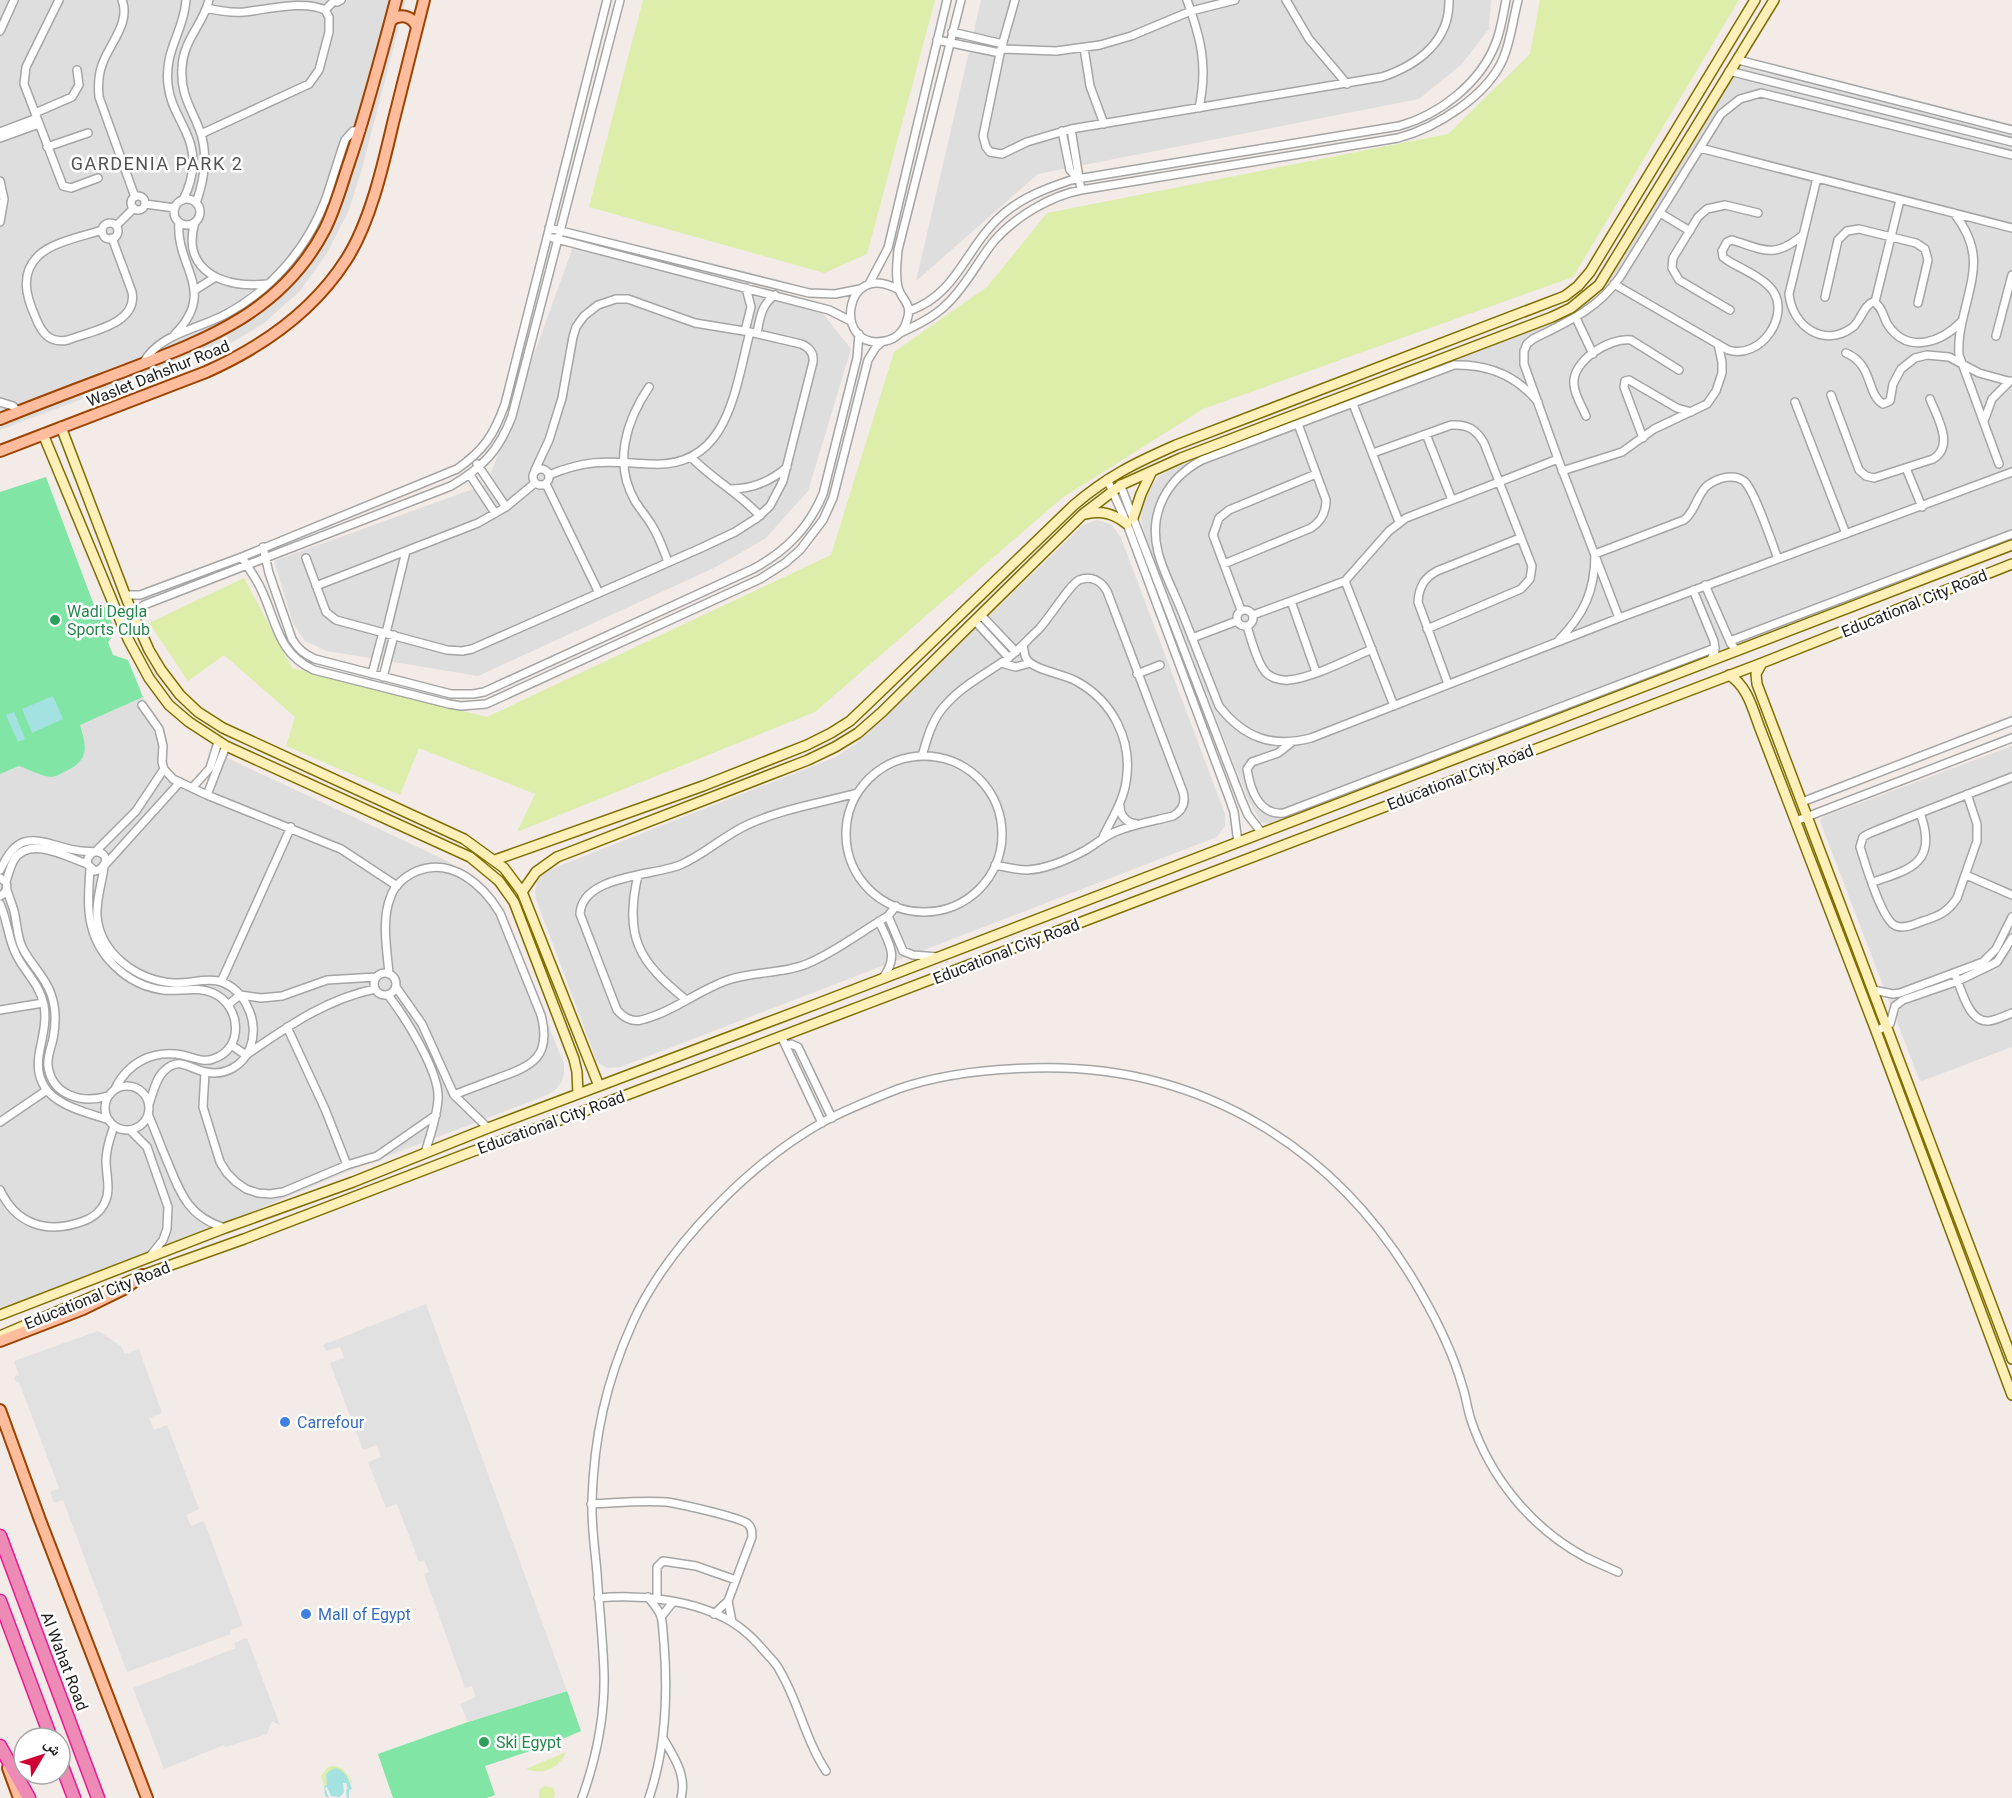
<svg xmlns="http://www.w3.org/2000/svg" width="2012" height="1798" viewBox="0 0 2012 1798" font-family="Roboto,'Noto Naskh Arabic',sans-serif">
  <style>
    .residential { fill: #dfdede }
    .grass { fill: #dceeaa }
    .pitch { fill: #80e5a5 }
    .parking { fill: #e1e1e1 }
    .water { fill: #a4e2e1 }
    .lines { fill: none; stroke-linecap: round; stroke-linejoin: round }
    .street-casing { stroke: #a5a5a5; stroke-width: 10 }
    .secondary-casing { stroke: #7f6e00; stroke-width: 12 }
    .primary-casing { stroke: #9d4300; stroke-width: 14 }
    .highway-casing { stroke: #e71c93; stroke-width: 15 }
    .street { stroke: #fff; stroke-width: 7 }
    .secondary { stroke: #fef0b8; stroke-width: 9 }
    .primary { stroke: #ffbd9e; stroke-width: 10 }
    .highway { stroke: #ed8ab5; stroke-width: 12 }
    .leisure-dot { fill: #2e9e5b; stroke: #fff; stroke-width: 2 }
    .shop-dot { fill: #3f7fe0; stroke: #fff; stroke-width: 2 }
    .labels { text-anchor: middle; stroke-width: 5; stroke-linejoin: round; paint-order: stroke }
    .street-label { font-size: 16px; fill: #212121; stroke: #fff }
    .leisure-label { font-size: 16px; fill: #27864d; stroke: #fff; text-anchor: start }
    .shop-label { font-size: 16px; fill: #366cbe; stroke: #fff; text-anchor: start }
    .neighbourhood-label { font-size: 18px; letter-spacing: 1.5px; fill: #545454; stroke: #fff }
  </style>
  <rect width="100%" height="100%" fill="#f2ebe7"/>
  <!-- residential -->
  <path class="residential" d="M0,0h406l-44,168 -13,42 -22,43 -27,38 -36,32 -31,19 -233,88z
    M981,0h510l-2,29 -28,36 -42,34 -381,75 -122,107z
    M1738,66l274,68v404l-738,284 -5,2 -8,-2 -12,-20 -104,-267 -4,-17 2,-18 4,-8 11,-15 15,-9 397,-152 16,-12 17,-13z
    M573,247l247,63 31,39 -43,142 -42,47 -50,29 -238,109 -151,-25 -22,-10 -12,-18 -19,-62 213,-77z
    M1097,520l15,5 9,13 104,276v12l-8,11 -597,230 -13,1 -10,-6 -61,-163 -1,-8 2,-9 5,-7 7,-5 287,-113 20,-13 227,-219z
    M143,697l21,32 4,38 9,9 27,12 14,-32 3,-1 222,104 26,15 11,10 26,36 58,144v10l-3,9 -6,7 -8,5 -201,77 -92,39 -254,97v-534l19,-8 28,10 7,1 26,-52z
    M2012,746v301l-90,34 -3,-2 -99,-258 3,-4z"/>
  <!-- grass -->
  <path class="grass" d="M643,0h292l-68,254 -43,19 -235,-66z
    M1540,0h199l-166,277 -370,132 -141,89 -247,214 -298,120 18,-38 -116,-46 -19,47 -114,-49 9,-29 -71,-62 -36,26 -39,-58 95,-45 48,90 195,49 344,-162 63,-203 93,-65 60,-74 401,-79 82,-80z
    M566,1752c-7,17 -23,23 -40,17z
    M332,1766c11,0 15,7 20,16l-1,1 -4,-7h-21l1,9 -3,1 -3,-10 7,-9z
    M544,1786l9,2 2,6 -1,4h-15v-8z"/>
  <!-- pitch -->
  <path class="pitch" d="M46,477l49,131 8,-4 13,28 -8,10 5,13 15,5 15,37 -63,28c6,20 10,34 -12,45 -5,2 -11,7 -17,7 -11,-1 -23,-8 -32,-11l-19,8v-282z
    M567,1691l14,40 -33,14 -63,21 10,29 -8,3h-94l-15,-44 90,-32z"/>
  <!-- parking -->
  <path class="parking" d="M426,1304l141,387 -99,31 -8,-18 16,-7 -4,-11 -7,2 -41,-114 5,-2 -5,-12 -5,2 -22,-58 -11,4 -18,-46 13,-5 -4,-12 -14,5 -33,-87 14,-5 -4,-11 -14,4 -3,-6z
    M98,1331l23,15 4,8 14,-5 23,64 -13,5 5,12 13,-5 32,84 -13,6 5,11 13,-5 39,105 -13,4 1,4 -104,38 -64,-172 -9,3 -4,-11 9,-4 -40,-106h-3l-2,-5 5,-2 -5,-14z
    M247,1638l33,87 -8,-4 -5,13 -42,13 -1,-2 -60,24 -31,-81 103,-40 -2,-5z"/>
  <!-- water -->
  <path class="water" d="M53,696l10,23 -31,14 -10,-24z
    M14,712l11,27 -7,3 -12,-27z
    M335,1768c11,3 14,11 17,21l-3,1v8h-2l-1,-8 2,-1 -2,-6h-3l1,9 -4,5 -9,-1 -4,-9 -2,1 4,10c-6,-1 -4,-9 -5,-12l3,-1 -1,-11 5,-4z"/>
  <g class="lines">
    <!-- street casing -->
    <g class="street-casing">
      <path id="street" d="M59,0l-33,67 -2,17 39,102 8,2 27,-10
        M122,0c9,23 -13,44 -20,65 -4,11 -4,21 -3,32l36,100
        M1015,0l-14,49 -18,87 3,11 4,5 12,2 25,-12 44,-13 311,-52c36,-12 68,-36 67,-77
        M1187,0c14,39 21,66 12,108
        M1286,0l23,39 38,45
        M325,10l9,-9 3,1 4,-2
        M0,31l14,-31
        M952,32l51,12
        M937,40l63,13
        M1084,48l6,38 14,38
        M1001,49l55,2 44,-6 31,-9 60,-25 44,-11
        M1738,60l274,70
        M1729,71l283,71
        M35,113l37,-16 7,-12 -2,-15
        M1071,129l10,61
        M1062,131l8,39 9,9
        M0,132l37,-14
        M201,134l108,-50 10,-14 10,-38v-15l-4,-7c-21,-10 -55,-1 -81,2 -12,1 -25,-1 -37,-4
        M0,138l39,-14
        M47,147l41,-14
        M1700,148l312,80
        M1817,178l-28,116c3,32 35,55 64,33 8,-7 11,-22 20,-25 9,3 10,15 15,23 20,30 54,17 74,-4
        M0,181l4,18 -4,23
        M131 203a7 7 0 1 1 14 0a7 7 0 1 1-14 0Z
        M174 212a13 13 0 1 1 26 0a13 13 0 1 1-26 0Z
        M183,200c10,-20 14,-41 5,-63 -7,-18 -18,-32 -20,-52 -4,-36 16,-53 18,-85
        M196,203c8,-22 12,-46 5,-69 -8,-24 -21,-38 -19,-66 1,-28 21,-43 27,-68
        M145,204l30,4
        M1660,213l30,18
        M1954,213c30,39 19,61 9,105 -3,12 -5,24 -4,37l40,109
        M195,222c-15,50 31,67 72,62
        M102 231a8 8 0 1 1 16 0a8 8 0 1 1-16 0Z
        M116,226l18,-18
        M549,228l260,65 26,1 25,-5
        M102,230c-18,6 -50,12 -64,26 -18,18 -12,40 -3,60 6,16 14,28 33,24 23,-9 70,-16 64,-48l-20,-54
        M553,238l276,72 22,11
        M869,284l19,-36 59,-248
        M1614,284l114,66c33,10 62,-34 45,-59 -10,-14 -32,-22 -46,-31l-4,-3 -1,-6 5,-9 5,-2c32,10 42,19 71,-5
        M195,290l19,-12
        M899,290c-56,-33 -67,62 -14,51 11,-2 19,-10 22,-21 6,-17 -6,-20 -9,-33 -3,-13 -1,-25 0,-37l63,-250
        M1825,297l13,-57 9,-9 12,-2 57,14 9,6 3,11 -10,43
        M1875,302l25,-102
        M1730,310l-51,-30 -7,-12 1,-10 25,-41 9,-8 18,-4 33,8
        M909,311c44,-15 54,-54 82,-85 22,-25 50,-36 80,-46l328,-54c40,-11 80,-42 96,-81 6,-14 8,-30 11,-45
        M1576,318l17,36
        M745,331l6,-24 -5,-19
        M757,333c3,-15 4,-28 18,-38
        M900,333c17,-8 34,-16 47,-29 19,-18 31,-43 47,-63 21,-24 56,-45 87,-51l317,-52c38,-10 89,-42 105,-79 8,-19 10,-40 15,-59
        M175,334c43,-44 0,-67 4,-112
        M1996,336l16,-61
        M1846,353c28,12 20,41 37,51l7,-3 3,-17 8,-15 14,-11 12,-3 22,2 30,16 29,8
        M143,363c18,-31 55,-33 85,-50 44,-24 79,-65 97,-112 7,-20 13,-41 20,-61l8,-9 8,-1
        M649,387c-23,34 -36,76 -14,114 5,8 11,15 16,23 8,12 12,25 17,38
        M1831,395l28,75 7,6 8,2 59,-19c22,-13 4,-42 -3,-60
        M0,402l13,4 5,6
        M1538,402c-22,-27 -50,-38 -84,-37l-252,95c-34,18 -54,52 -44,92 5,20 16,40 24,60 12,31 25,63 37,94 25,32 53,42 92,32l308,-120 393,-146
        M1795,402l51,132
        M1353,404l46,118
        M1586,416c-4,-10 -11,-20 -12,-31 -3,-24 36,-48 57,-45l48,30
        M1984,421l8,-22 18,-18
        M1426,434l26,66
        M1643,438l-19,-51 1,-6 4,-1 48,28 14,4
        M1373,453l78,-28c16,-1 25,4 33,18l48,123 -2,13 -9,10 -94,40
        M691,457c21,22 48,36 69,59
        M477,464l29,43
        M1906,468l16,39
        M533 477a8 8 0 1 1 16 0a8 8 0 1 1-16 0Z
        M1562,471l60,-19 32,-23 53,-25 9,-13 6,-18v-11l-4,-18
        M470,475l25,38
        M549,475c42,-17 60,-13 103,-11 77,4 83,-76 98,-132
        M1107,479l20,45 101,271 6,17 4,31
        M546,484l53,109
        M1120,484l122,317 6,14 14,18
        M731,489c21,0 39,-7 56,-22
        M263,547l6,26 23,66c6,10 12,15 23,20l136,35h22l11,-2 269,-123c33,-18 55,-40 70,-75l34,-136 2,-24
        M242,557c6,11 14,21 19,32 16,33 16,64 53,81l135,34 12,2 25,-2 274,-125 25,-16 15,-13 23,-30 10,-22 35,-138 8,-13 6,-5
        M306,558l20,54 10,8 111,30 15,1 10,-2 229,-101 34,-16 22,-14 13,-12 13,-25 30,-119c1,-9 -4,-15 -12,-18l-51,-12 -55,-9 -67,-24h-12l-18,6 -14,11 -8,11 -3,10 -11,61 -13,42 -14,30
        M1224,564l87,-36c11,-7 15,-16 15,-28l-28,-76
        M1345,581l49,125
        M1705,585l26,59 7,7
        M316,586l162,-63 28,-16 29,-24
        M1693,590l21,51 1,10 -5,10
        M125,595h15l102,-38 215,-88c27,-19 37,-34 48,-65l102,-404
        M1291,601l25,71
        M1237 618a8 8 0 1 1 16 0a8 8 0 1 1-16 0Z
        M1241,610l-28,-75 6,-17 10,-8 87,-36
        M981,615l35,37
        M1253,615l92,-34 44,-50 17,-13 152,-59
        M134,618l4,-8 6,-5 307,-119c31,-18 48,-35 61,-70l108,-416
        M1619,618l-61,-159 -34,-95v-13l3,-7 6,-5c34,-17 65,-30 87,-62l101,-163 19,-15 21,-6 251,62
        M975,621l34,37
        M1247,626c4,13 9,33 17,44 4,7 16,11 25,10 23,-2 60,-21 83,-31
        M386,633l20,-82
        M1192,638l45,-17
        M1559,640c25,-26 36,-49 36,-86l89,-34c12,-9 13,-27 24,-35 10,-7 25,-12 36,-4 10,8 28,62 34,78
        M1730,641l282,-107
        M1023,645c1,4 1,9 3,13 6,12 38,16 50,23 37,20 57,60 50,101 -3,20 -15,38 -23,55
        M1001,663l15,4 14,-4
        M372,674l11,-42
        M1137,674l23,-9
        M383,677l11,-42
        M1448,684l-30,-82c1,-15 6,-24 19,-31l83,-33
        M142,705l17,24 4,17 -1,16 2,7 9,10 34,16 134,54 56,37
        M1291,743l-13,10 -26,9 -5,7c3,20 12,47 37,44l431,-165
        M922,756c5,-17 9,-33 20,-47 18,-23 43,-34 66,-51 11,-8 20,-19 30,-28 11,-11 32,-46 41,-50 12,-5 22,1 28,11l76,201c3,11 -1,19 -10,24 -19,5 -39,8 -58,16 -12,5 -20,13 -31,19 -17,9 -38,18 -57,19 -10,0 -22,-3 -32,-5
        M846 834a78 78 0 1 1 156 0a78 78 0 1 1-156 0Z
        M192,788l18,-20 8,-26
        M857,793c-36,10 -76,16 -110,32 -24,11 -43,30 -67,40 -27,11 -98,10 -100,49l37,96c6,7 14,12 24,10 30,-7 58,-30 87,-40 26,-9 56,-6 81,-17 28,-12 53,-32 79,-47l8,-10
        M1967,794l10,30v17l-20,57c-9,14 -18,18 -34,23 -8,3 -18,8 -27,5 -14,-5 -31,-63 -36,-79l3,-10 5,-3c48,-20 96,-38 144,-57
        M207,795l19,-49
        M1802,802l210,-81
        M1120,806c0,10 6,16 16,18
        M1796,821l216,-83
        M95,852l41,-41 28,-42
        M105,865l75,-83
        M104,867c-2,16 -8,32 -7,49 3,38 40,64 76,67 15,1 31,-5 45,-2 14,3 25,15 30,27 6,12 7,27 2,40 -7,18 -25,28 -44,24 -16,-2 -26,-17 -42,-1 -8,7 -11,22 -15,33
        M90,869c-1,16 -3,34 0,50 6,36 36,66 73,71 17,2 34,-4 50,3 28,12 32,56 0,66 -10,4 -20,-2 -31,-4 -29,-5 -54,7 -67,34
        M0,870c6,-11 12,-24 24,-28 16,-5 35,6 51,8 8,2 16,1 23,2 13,3 7,17 -3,19l-8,-7 1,-6 4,-5
        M638,875c-14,61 0,86 47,124
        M1966,875l46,20
        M0,878l6,4c2,6 0,11 -6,14
        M6,882c2,-7 4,-15 8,-22 15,-25 53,-3 73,4
        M1873,882c40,-13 65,-21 47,-69
        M7,890c2,7 5,14 7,21 3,12 3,25 8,36 8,17 23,29 29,47 5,14 5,30 2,45 -2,9 -6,17 -5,27 4,30 35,38 60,30
        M0,904c7,15 8,33 15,48 8,19 24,30 29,53 3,17 -2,33 -5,50 -7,46 37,54 70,65
        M888,916l15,35 10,4 25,2
        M879,921c10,23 21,35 3,58
        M374 984a11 11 0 1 1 22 0a11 11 0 1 1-22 0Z
        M389,974c-2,-25 -8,-55 2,-78 4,-12 15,-20 26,-25 35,-14 66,14 83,42l41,102c11,42 -9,51 -43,63 -15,6 -30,11 -44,17
        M1956,977c6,14 13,46 33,44 7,-1 16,-5 23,-8
        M221,982l70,-155
        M396,987l26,37 32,71 34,33
        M1873,990l20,4 7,-1 83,-31 13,-13 16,-32
        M388,995c17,22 52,77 50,104 -1,18 -8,37 -13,54
        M229,1004l11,-9 21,3 21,-2 45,-16 49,-3
        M0,1010l43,-7
        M287,1027l38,82 22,56
        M1876,1031l14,-7 5,-18 8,-6 55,-19 29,-14 10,-5 15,-24
        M781,1036l41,87
        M231,1045l15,10c41,-28 80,-56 129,-66
        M786,1046l5,-2 7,3 34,71
        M205,1072l-2,35 17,55 7,11 9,9 10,7 12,4 12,1 13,-2 64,-27 30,-9 59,-41
        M105 1108a22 22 0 1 1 44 0a22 22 0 1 1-44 0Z
        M148,1114c7,16 13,33 20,49 13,32 21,54 57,65
        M0,1122l47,-32
        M130,1130l17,17 21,60 -1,22 -4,11 -12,15
        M0,1190c16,34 46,44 81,32 10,-3 20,-10 24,-20 6,-12 1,-28 1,-41 0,-13 4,-23 8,-35
        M591,1504c25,-1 51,-4 76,-2 12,2 73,15 81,22 4,4 4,8 4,13l-24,64 -14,13
        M648,1597c5,6 10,12 13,19 2,8 2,19 3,27 4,52 2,105 -15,155
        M598,1598c43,-4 97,2 134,24 13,8 24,19 34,31 5,6 11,11 14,18 19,32 25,68 46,100
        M657,1599v-32l6,-6 33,5 40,14
        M728,1601l4,21
        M661,1617l12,-15
        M663,1738c11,19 24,37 18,60
        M582,1798c14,-39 23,-84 22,-125 -1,-33 -5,-67 -7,-100 -2,-24 -6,-49 -5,-73 2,-63 14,-118 40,-176 34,-77 118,-161 191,-202 24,-13 50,-23 75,-33 43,-15 89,-20 135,-21 168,-5 306,80 388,225 16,28 32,60 41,92 4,11 5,23 9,35 19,57 60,108 114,137 10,5 22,10 33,15"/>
    </g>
    <!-- secondary casing -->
    <g class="secondary-casing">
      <path id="secondary" d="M61,427l68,178 20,45 12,20 19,25 18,17 25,16 241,111 40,29 18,24 77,194
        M43,434l85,205 21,39 20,27 20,17 37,24 244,111 29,24 15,21 60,157 3,13 1,22
        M1086,514c16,-4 28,0 41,10
        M1133,518l8,-24 11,-23
        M1762,663l-6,11 1,10 255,675
        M1729,675c19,11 24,36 32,56l115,300 136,364
        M495,860l208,-74 104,-41 24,-12 19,-12 21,-20 203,-196c34,-29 61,-42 102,-60l389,-149 13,-10 12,-14 165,-272
        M522,892l14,-20 21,-15 251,-97 27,-13 23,-14 24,-21 201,-198 38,-29 60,-27 371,-141 19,-9 28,-23 175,-285
        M0,1315l225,-87 128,-46 135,-54 331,-125 1193,-458
        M0,1336l143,-61 101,-36 227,-87 100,-36 298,-113 893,-340 250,-99"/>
    </g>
    <!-- primary casing -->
    <g class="primary-casing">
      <path id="primary" d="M391,20c10,-7 21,-4 26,7
        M0,419c42,-17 85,-33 127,-49 81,-31 156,-59 198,-141 10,-20 16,-42 23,-63 19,-55 33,-110 48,-166
        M0,451l206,-79c56,-25 106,-59 140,-112 24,-37 37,-94 47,-137 10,-41 21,-82 31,-123
        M0,1341l83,-32 41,-20 19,-14
        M0,1410l40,110 107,278
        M8,1768l11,30"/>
    </g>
    <!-- highway casing -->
    <g class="highway-casing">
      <path id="highway" d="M0,1536l98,262
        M0,1601l51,137
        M0,1746l29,52
        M60,1761l14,37"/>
    </g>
    <!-- street -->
    <use href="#street" class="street"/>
    <!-- secondary -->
    <use href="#secondary" class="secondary"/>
    <!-- primary -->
    <use href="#primary" class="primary"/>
    <!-- highway -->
    <use href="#highway" class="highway"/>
  </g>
  <!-- markers -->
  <g class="leisure-dot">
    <circle cx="55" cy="620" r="6"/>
    <circle cx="484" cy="1742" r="6"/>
  </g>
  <g class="shop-dot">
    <circle cx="285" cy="1422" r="6"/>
    <circle cx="306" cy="1614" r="6"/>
  </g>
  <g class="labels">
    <!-- street labels -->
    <g class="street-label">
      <text transform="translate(158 373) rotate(-22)" y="6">Waslet Dahshur Road</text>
      <text transform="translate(1914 603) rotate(-22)" y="6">Educational City Road</text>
      <text transform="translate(1460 777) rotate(-21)" y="6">Educational City Road</text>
      <text transform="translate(1006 951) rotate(-21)" y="6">Educational City Road</text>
      <text transform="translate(551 1122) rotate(-20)" y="6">Educational City Road</text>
      <text transform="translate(97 1295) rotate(-22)" y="6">Educational City Road</text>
      <text transform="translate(65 1661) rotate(69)" y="6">Al Wahat Road</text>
    </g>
    <!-- leisure labels -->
    <g class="leisure-label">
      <text x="67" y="617">Wadi Degla<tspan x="67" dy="18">Sports Club</tspan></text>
      <text x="496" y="1748">Ski Egypt</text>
    </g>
    <!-- shop labels -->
    <g class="shop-label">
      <text x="297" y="1428">Carrefour</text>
      <text x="318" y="1620">Mall of Egypt</text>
    </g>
    <!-- neighbourhood labels -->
    <g class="neighbourhood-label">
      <text x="157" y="170">GARDENIA PARK 2</text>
    </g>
  </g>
  <!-- north arrow -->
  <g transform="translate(42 1756) rotate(51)"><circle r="28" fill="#ffffff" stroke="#a6a6a6" stroke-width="1.5"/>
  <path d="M0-4.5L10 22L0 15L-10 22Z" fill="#d10033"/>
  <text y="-9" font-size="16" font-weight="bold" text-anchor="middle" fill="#212121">ش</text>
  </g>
</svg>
